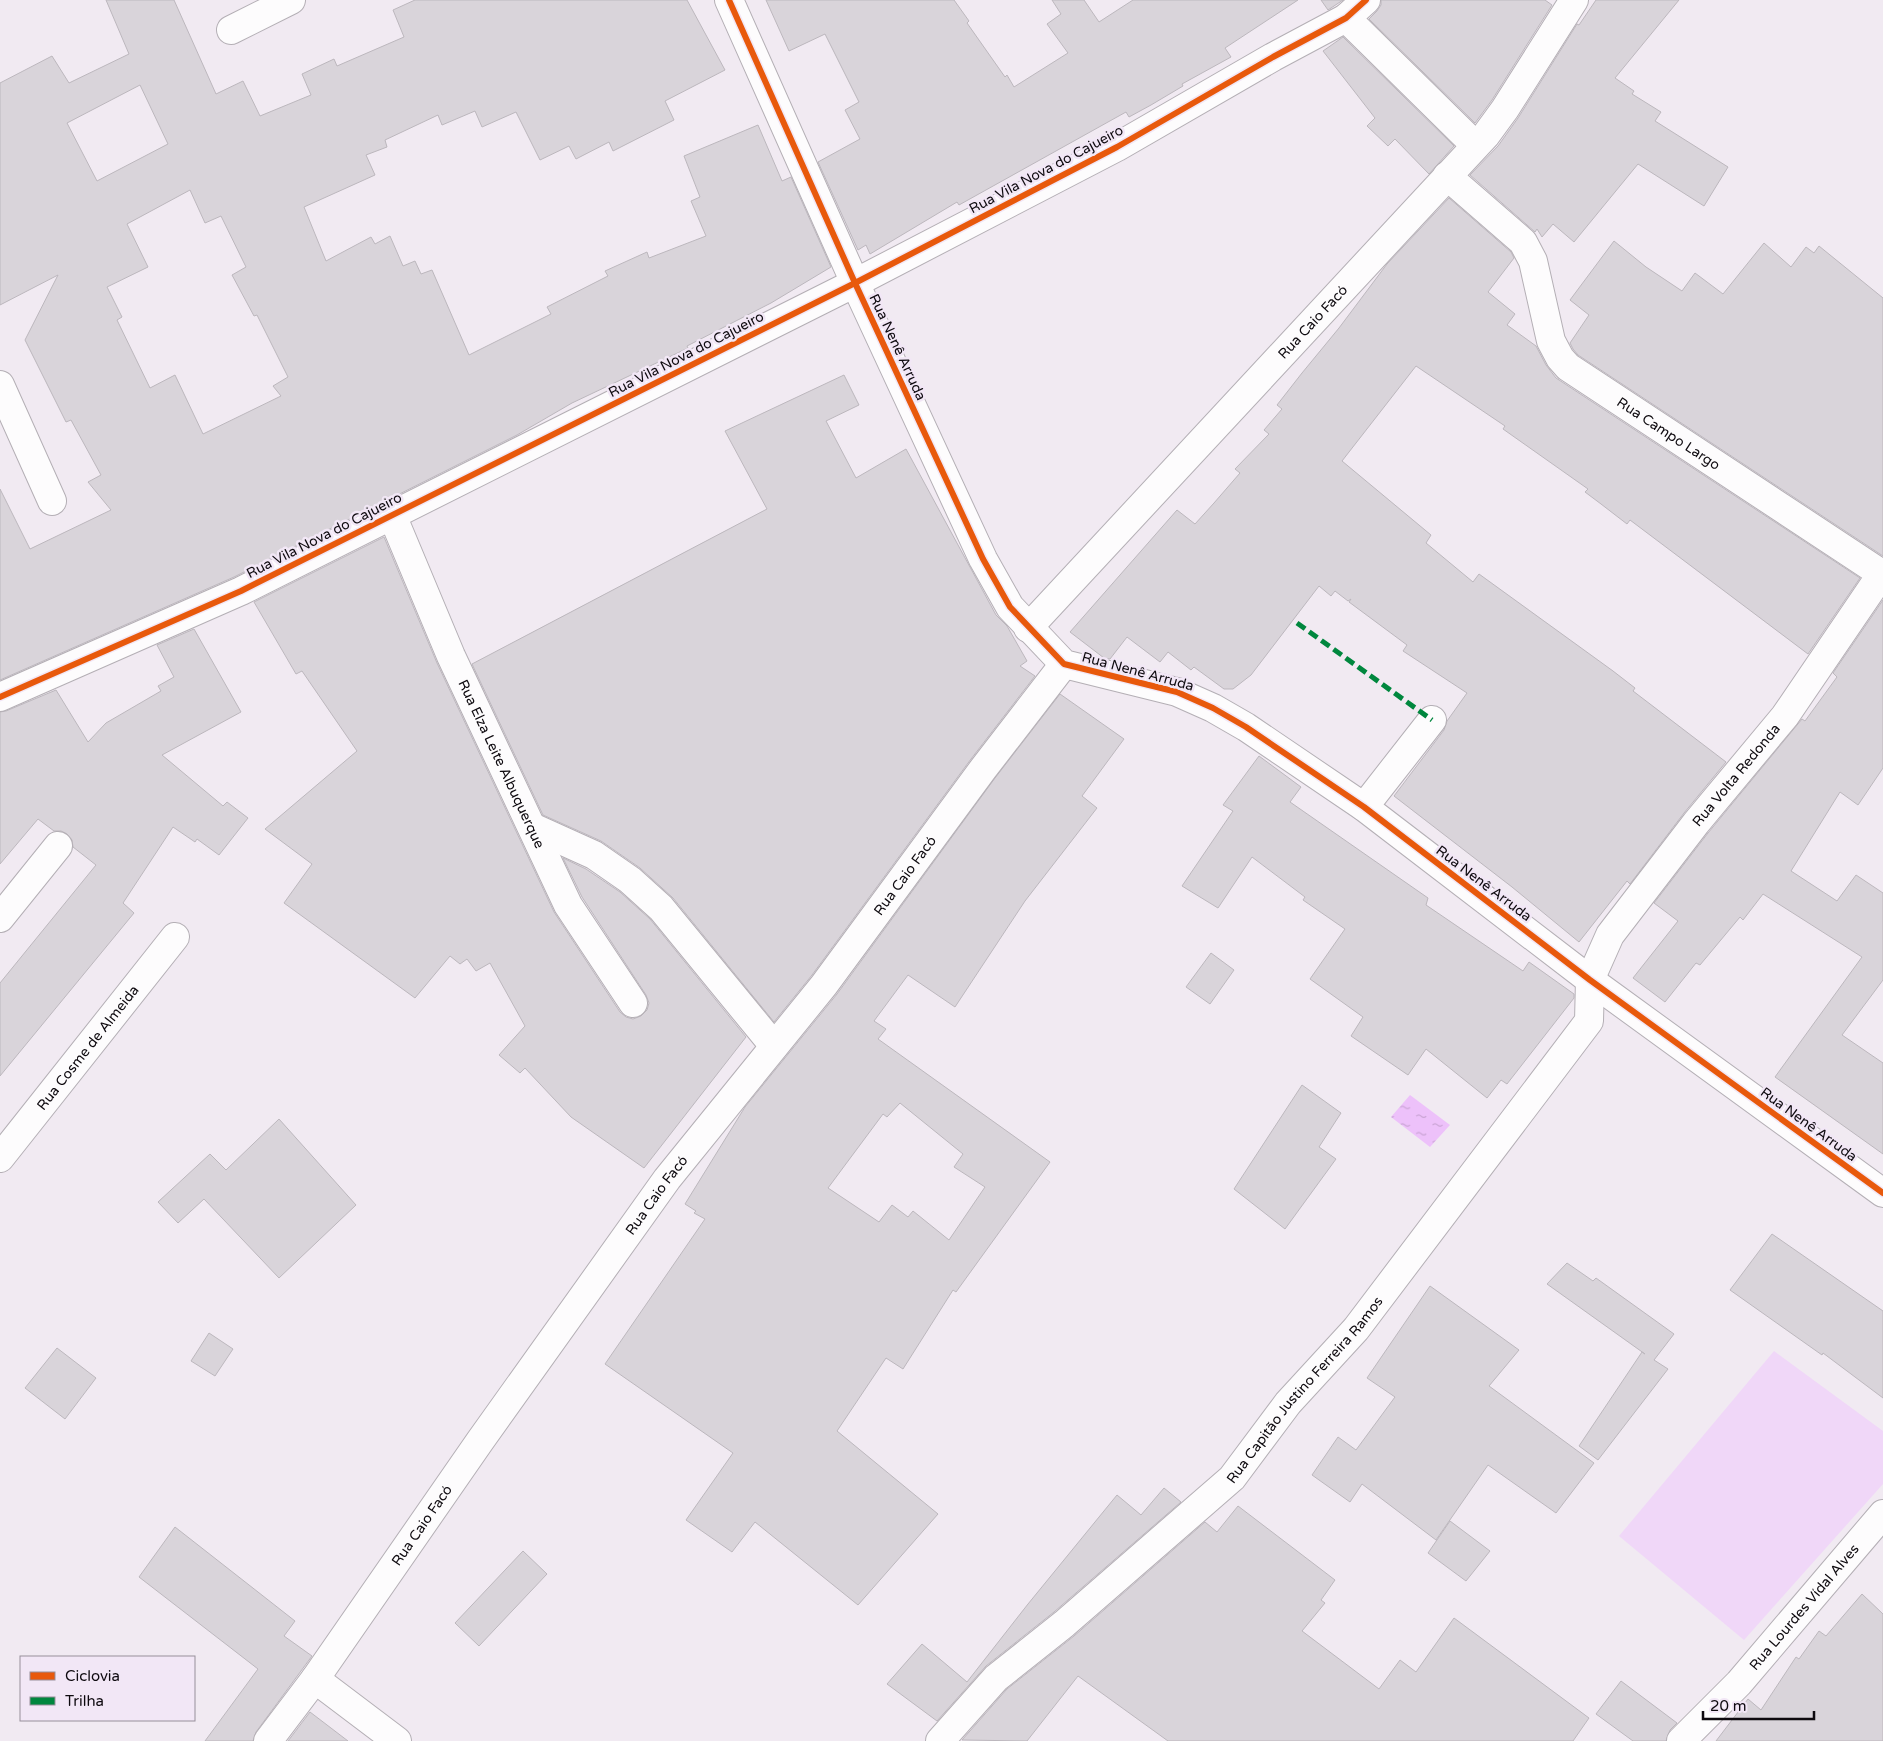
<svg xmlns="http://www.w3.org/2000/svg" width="1883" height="1741" viewBox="0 0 1883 1741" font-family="'Varela Round',sans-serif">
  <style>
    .pitch { fill: #f0d7f8 }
    .water { fill: url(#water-ripples) }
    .building { fill: #d9d4da; stroke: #bcb7bd; fill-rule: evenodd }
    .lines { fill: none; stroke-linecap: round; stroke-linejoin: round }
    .street-casing { stroke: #b4afb5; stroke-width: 30 }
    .street { stroke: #fdfcfd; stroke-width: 28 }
    .quiet { stroke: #00873e; stroke-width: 5; stroke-dasharray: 10 5; stroke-linecap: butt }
    .cycleway-casing { stroke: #f2e7f6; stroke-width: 9 }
    .cycleway { stroke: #e8590c; stroke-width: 6 }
    .labels { text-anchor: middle; stroke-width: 5; stroke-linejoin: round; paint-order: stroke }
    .street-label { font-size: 14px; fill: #0e0a0f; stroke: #f2e7f6 }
  </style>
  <defs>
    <pattern id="water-ripples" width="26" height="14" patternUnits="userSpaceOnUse" patternTransform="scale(1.25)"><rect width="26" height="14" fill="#edc1fa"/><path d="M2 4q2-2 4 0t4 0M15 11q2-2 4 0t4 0" fill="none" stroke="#caa4d5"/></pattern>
  </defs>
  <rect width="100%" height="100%" fill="#f1eaf2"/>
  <!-- pitch -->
  <path class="pitch" d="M1774,1351l109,80v53l-139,156 -125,-104z"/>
  <!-- water -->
  <path class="water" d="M1410,1095l40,30 -20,22 -39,-30z"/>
  <!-- building -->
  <path class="building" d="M106,0h68l42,94 27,-13 17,35 51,-21 -9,-21 32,-15 3,7 67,-29 -11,-27 22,-10h272l38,70 -60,31 9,19 -61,31 -4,-9 -33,17 -7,-13 -29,14 -24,-48 -34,15 -7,-16 -33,14 -4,-10 -53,25 2,7 -21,8 9,20 -71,32 22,54 45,-24 4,7 15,-8 13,30 12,-5 6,13 11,-4 37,85 82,-41 -4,-7 61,-31 -3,-5 42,-19 2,6 57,-22 -15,-35 9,-4 -16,-41 74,-31 24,56 9,-4 40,90 -60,36 -84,43 1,2 -116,55 -55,32 -283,142 -234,103v-191l30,60 81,-39 -23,-28 13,-7 -30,-55 -5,2 -41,-82 33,-65 -58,30v-222l52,-27 17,27 60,-29zM140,85l28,59 -71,37 -30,-58zM190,190l15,33 16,-7 25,51 -14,8 22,41 3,-1 31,62 -15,9 8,10 -78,38 -28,-59 -25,13 -33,-68 5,-3 -15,-30 41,-20 -21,-43z
    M766,0h188l15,21 -2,2 38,54 2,-2 7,12 54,-34 -21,-29 14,-10 -9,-14h32l15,22 34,-22h165l-73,48 6,9 -49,27 1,2 -32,19 -22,12 -3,-5 -167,93 -2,-3 -87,52 -4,-9 -8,5 -40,-88 42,-23 -15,-29 14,-8 -34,-68 -36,17z
    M1321,0h22l-15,10z
    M1381,0h164l7,5 -60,95 -17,23 -106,-104 8,-8 4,-6z
    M1596,0h83l-64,78 19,13 -2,3 29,18 -6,9 73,46 -24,39 -66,-42 -64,78 -21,-18 -11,13 -5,-8 -2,3 -65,-57 28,-29 20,-28 59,-94 2,1z
    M1343,37l111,109 -25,28 -34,-35 -7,7 -21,-20 8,-8 -52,-67z
    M1449,198l62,54 3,6 -26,34 27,22 -8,11 29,21 10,19 10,13 304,200 -52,76 -178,-134 -3,4 -26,-20 -16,-12 3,-3 -85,-60 2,-3 -89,-60 -74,95 89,74 -5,8 47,39 6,-8 134,97 22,17 -2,3 93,71 -42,51 -54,71 -3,-3 -48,61 -67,-55 -118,-91 50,-66 3,-9 20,-28 -64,-42 4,-6 -58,-43 2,-3 -3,2 -13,-10 -4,5 -12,-10 -68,89 -18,14h-9l-30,-22 -3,3 -23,-18 -8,10 -33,-25 -17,22 -6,-1 -34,-26 107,-122 18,14 19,-21 26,-30 -5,-4 34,-35 -5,-4 18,-21 -5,-4 25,-32 37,-45 48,-64z
    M1614,241l32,26 36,24 13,-18 28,21 41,-51 27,24 15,-20 8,6 5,-7 64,52v258l-305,-201 -5,-6 -3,-6 19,-28 -19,-15z
    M844,375l15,30 -33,16 30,57 50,-29 90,166 11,11 20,35 -7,5 15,10 -64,83 -159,216 -38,47 -101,-124 -33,-30 -39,-27 -58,-26 -71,-151 295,-155 -42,-78z
    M384,537l53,126 117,249 66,100 6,5 7,2 8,-3 6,-6 2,-7 -3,-8 -64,-98 -19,-39 23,11 34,23 30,27 96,118 -102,131 -73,-51 -46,-49 -5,5 -21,-18 26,-29 -35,-63 -14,8 -9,-12 -7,5 -10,-8 -35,42 -131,-95 28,-39 -47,-35 92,-78 -55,-80 -6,3 -42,-72z
    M1883,600v168l-25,37 -18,-13 -49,79 46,30 19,-26 27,18v87l-41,55 41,28v91l-108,-77 87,-120 -99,-63 -20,26 -3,-3 -40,48 -4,-2 -31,39 -32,-24 45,-57 -24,-18 54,-70 94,-114 3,2 32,-44 -4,-4z
    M194,629l47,83 -79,43 61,51 4,-4 21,16 -29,37 -22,-16 -2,3 -22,-15 -50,76 11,10 -134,163v-93l96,-118 -23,-18 -1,-7 -5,-6 -6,-3h-7l-16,-12 -38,45v-152l6,-1 50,-21 32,52 18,-19 55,-32 -3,-5 16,-9 -17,-32z
    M1060,694l64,45 -42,57 15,12 -72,93 -70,106 -47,-32 -34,46 12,8 -8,10 172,123 -94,130 -3,-2 -50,79 -17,-11 -49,73 101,83 -80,91 -103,-83 -23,30 -46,-32 47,-67 -128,-89 100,-145 -11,-6 2,-2 -11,-7 60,-97 92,-113 158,-216zM900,1103l63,51 -9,13 31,20 -36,53 -36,-29 -5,6 -16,-12 -13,17 -51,-34 55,-74 4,3z
    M1259,756l42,31 -11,15 138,96 -2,7 97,66 6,-9 45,32v4l-67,86 -6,-4 -14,18 -61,-49 -18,26 -57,-39 12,-19 -53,-38 35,-50 -42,-29 2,-3 -53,-40 -34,51 -36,-22 51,-75 -10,-6z
    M1211,953l23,17 -24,34 -24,-17z
    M1302,1085l39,28 -22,34 17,12 -51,70 -51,-40z
    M279,1119l77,86 -77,73 -75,-79 -26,24 -20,-21 52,-48 16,16z
    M1772,1234l111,77v87l-60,-45 -1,2 -92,-65z
    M1567,1263l26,18 3,-3 78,56 -20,26 14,9 -70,91 -19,-14 63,-94 3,2 -98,-70z
    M1430,1286l89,64 -30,36 105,77 -38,50 -68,-48 -52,75 -74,-56 -12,18 -38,-27 26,-38 18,13 39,-53 -28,-19z
    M209,1333l24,16 -18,27 -24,-15z
    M57,1348l39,30 -31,41 -40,-31z
    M1164,1488l17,14 -127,110 -68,54 -49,55 -50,-37 35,-40 45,38 61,-78 89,-109 24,20z
    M1238,1506l97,74 -14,20 4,3 -23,28 77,58 21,-29 16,12 38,-54 135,100 -16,23h-405l-90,-65 -51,65 -65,-1 45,-51 67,-53 131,-114 12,10z
    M1450,1521l40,30 -24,30 -38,-28z
    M175,1527l120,94 -11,15 28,20 -56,76 -3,9h-48l53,-72 -119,-92z
    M523,1551l24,23 -68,72 -24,-23z
    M1862,1594l21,20v127h-167l32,-42 13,11 35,-53 3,2 20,-28 7,5z
    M1621,1681l56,42 -7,7 -4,11h-33l-37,-27z
    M310,1712l38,29h-60z"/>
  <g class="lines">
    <!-- street casing -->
    <g class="street-casing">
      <g id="street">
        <path d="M729,0l126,283 128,276 27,48 54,57 113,28 36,16 33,19 118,80 226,173 293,213"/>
        <path d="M1346,18l129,127"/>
        <path d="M231,30l60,-30"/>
        <path id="s1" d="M1447,176l76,66 10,19 18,80 9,17 8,9 314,207"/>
        <path d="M0,385l52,116"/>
        <path id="s2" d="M392,515l59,141 117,249 65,98"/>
        <path id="s3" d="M1028,628l458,-493 19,-26 69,-109"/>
        <path d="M0,697l241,-106 614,-308 262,-136 156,-90 73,-39 20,-18"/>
        <path d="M1364,807l68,-87"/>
        <path d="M532,827l62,28 36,25 31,28 113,138"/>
        <path d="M0,918l58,-72"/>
        <path id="s4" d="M0,1158l175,-221"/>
        <path d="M315,1679l82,62"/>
        <path id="s5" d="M268,1741l47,-62 165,-238 187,-262 157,-194 159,-216 81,-105"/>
        <path id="s6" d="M940,1741l56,-63 68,-54 168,-146 56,-75 68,-74 233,-308 1,-41 20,-45 86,-112 89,-107 98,-144"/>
        <path id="s7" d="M1681,1741l58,-58 144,-169"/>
      </g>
    </g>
    <!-- street -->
    <use href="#street" class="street"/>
    <!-- quiet -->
    <path class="quiet" d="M1297,623l135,97"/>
    <!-- cycleway casing -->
    <g class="cycleway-casing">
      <path id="cycleway" d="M729,0l126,283 128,276 27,48 54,57 113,28 36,16 33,19 118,80 226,173 293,213
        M0,697l241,-106 614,-308 262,-136 156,-90 73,-39 20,-18"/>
    </g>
    <!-- cycleway -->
    <use href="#cycleway" class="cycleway"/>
  </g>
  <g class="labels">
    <!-- street labels -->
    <g class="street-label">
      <text transform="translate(1046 169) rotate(-28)" y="5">Rua Vila Nova do Cajueiro</text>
      <text dy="5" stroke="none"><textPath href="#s3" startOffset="418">Rua Caio Facó</textPath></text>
      <text transform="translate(898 347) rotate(65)" y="5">Rua Nenê Arruda</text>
      <text transform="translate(686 354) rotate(-27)" y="5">Rua Vila Nova do Cajueiro</text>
      <text dy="5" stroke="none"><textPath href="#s1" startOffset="356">Rua Campo Largo</textPath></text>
      <text transform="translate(324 535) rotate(-27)" y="5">Rua Vila Nova do Cajueiro</text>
      <text transform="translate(1138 671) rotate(15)" y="5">Rua Nenê Arruda</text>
      <text dy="5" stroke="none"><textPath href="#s2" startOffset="272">Rua Elza Leite Albuquerque</textPath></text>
      <text dy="5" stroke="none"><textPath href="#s6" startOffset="1268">Rua Volta Redonda</textPath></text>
      <text dy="5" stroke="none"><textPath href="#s5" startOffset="1075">Rua Caio Facó</textPath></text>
      <text transform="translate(1484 883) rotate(37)" y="5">Rua Nenê Arruda</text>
      <text dy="5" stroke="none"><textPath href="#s4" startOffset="141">Rua Cosme de Almeida</textPath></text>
      <text transform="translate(1809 1124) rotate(36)" y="5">Rua Nenê Arruda</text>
      <text dy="5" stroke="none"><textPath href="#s5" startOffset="670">Rua Caio Facó</textPath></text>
      <text dy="5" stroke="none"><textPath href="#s6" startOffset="508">Rua Capitão Justino Ferreira Ramos</textPath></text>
      <text dy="5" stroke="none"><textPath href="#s5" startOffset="265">Rua Caio Facó</textPath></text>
      <text dy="5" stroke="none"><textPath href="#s7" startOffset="182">Rua Lourdes Vídal Alves</textPath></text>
    </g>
  </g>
  <!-- legend -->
  <rect x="20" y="1656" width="175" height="65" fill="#f2e7f6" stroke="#978f9a"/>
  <rect x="30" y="1672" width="25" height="8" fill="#e8590c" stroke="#978f9a"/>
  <text x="65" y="1681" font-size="15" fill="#0e0a0f">Ciclovia</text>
  <rect x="30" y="1697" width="25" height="8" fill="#00873e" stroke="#978f9a"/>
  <text x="65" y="1706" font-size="15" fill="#0e0a0f">Trilha</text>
  <!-- scale -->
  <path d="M1703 1711v8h111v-8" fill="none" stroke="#0e0a0f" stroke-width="2.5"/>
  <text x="1710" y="1711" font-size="15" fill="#0e0a0f" stroke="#f2e7f6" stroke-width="4" paint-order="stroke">20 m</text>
</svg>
